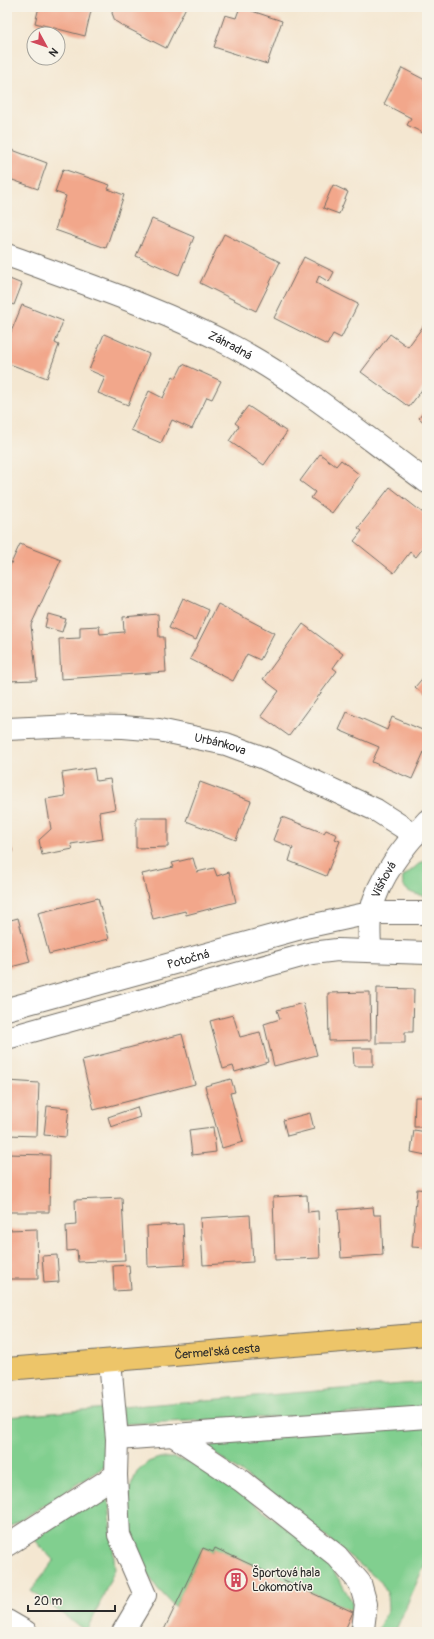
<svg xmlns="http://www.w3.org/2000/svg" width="434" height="1639" viewBox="0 0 434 1639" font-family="Pangolin,sans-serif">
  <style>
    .green { fill: #81cf8f; stroke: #567d5d }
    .building { fill: #f2a78b }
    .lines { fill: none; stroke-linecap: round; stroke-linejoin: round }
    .minor-casing { stroke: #716d65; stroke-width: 24 }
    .major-casing { stroke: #716d65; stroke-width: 24 }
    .minor { stroke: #fff; stroke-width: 22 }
    .major { stroke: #edc569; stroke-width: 22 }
    .labels { text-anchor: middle; stroke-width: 3; stroke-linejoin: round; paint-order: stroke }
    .street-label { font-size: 12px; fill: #2b2b2b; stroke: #f7f3e8 }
    .poi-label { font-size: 12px; fill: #2b2b2b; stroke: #f7f3e8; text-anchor: start }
  </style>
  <rect width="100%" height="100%" fill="#f7f3e8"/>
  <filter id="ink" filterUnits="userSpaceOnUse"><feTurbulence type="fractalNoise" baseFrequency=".025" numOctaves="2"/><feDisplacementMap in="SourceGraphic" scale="8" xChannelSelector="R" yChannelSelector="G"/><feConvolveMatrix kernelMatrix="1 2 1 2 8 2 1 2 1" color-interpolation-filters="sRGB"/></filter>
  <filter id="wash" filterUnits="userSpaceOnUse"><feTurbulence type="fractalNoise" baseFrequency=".012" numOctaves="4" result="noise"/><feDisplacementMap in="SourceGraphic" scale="16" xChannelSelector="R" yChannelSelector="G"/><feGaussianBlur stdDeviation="0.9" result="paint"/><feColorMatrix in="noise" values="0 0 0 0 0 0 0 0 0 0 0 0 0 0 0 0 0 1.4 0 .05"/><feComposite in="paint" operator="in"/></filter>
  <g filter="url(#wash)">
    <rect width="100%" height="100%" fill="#f4e7d1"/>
    <!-- green -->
    <path class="green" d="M427,860v36c-11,-1 -27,-4 -24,-19l17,-14z
      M427,1382v28l-304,14 -2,-17z
      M106,1408l1,57 -100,64v-112z
      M427,1423v136l-32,73h-19l12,-22 -1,-17 -6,-11 -93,-76 -95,-68z
      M159,1458h15l23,6 24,14 100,76 19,27 12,21 1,10 -138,-64 -2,4 -10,-4 -28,59 -17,-18 -18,-25 -14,-29 3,-45 8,-18 11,-10z
      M108,1492l7,77 -28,63 -56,-41 23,-30 -20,-22z"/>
    <g id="blocks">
      <!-- building -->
      <path class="building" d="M39,7h53l-7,29 -50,-13z
        M114,7h72l-20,41 -43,-22 -8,-5 -3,-8z
        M240,7l42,14 -15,43 -53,-17 11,-32 11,3z
        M402,68l25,13v54l-20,-10 4,-7 -27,-14z
        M7,148l40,15 -9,26 -31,-11z
        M63,169l47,16 -2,4 16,6 -18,53 -51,-18 11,-34 -11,-4z
        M333,185l15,7 -9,22 -16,-6z
        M152,219l42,18 -15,38 -43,-19z
        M224,234l56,28 -24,49 -56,-28z
        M304,257l30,15 -5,10 -10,-6 -3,7 42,21 -17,34 -8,-4 -6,11 -53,-27z
        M7,278l15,6 -8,21 -7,-3z
        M22,305l41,16 -8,22 4,2 -12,33 -40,-15v-33l4,2z
        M424,325l3,3v55l-18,24 -48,-35 29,-38 18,13z
        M104,334l45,20 -21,51 -30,-12 7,-16 -16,-7z
        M183,364l38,17 -9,18 -5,-2 -15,32 -20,-9 -11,23 -30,-13 18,-39 14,7 10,-22 3,2z
        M248,406l39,26 -23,33 -35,-24 10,-15 -4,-3z
        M427,408v17l-8,-7z
        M320,454l16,12 5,-6 19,15 -28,38 -21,-15 4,-6 -15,-11z
        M390,487l37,29v15l-3,3 3,2v7l-11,14 -6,-5 -16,21 -40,-32 8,-10 -4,-3z
        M20,544l41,16 -30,65 6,55 -30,1v-109z
        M183,598l26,12 -13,30 -27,-12z
        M218,604l56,29 -14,27 -13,-6 -14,27 -43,-22z
        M48,614l18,5 -4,13 -17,-5z
        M158,614l1,23h5l2,35 -105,7 -2,-40 21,-1v-11l19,-1 1,8 24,-2 -1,-15z
        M303,624l40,30 -10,14 4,3 -48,65 -28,-20 18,-25 -16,-12z
        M427,673v24l-12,-10z
        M347,712l40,18 5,-13 35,15v13l-15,34 -40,-17 7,-15 -40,-17z
        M94,768l2,13 14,-2 5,30 -16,3 4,27 -32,5 2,5 -31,6 -3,-15 12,-11 -5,-30 19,-3 -3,-23z
        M200,782l51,19 -15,39 -50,-19z
        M282,817l42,16 2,-3 11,5 -2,4 5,2 -14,35 -37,-15 4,-13 -20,-8z
        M136,818h32v29l-32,1z
        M7,832l6,21 -6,2z
        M193,858l4,14 17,-4 3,8 12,-4 7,30 -50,13 -1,-4 -32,8 -11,-45 32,-7 -2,-4z
        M98,898l11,41 -60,15 -11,-41z
        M18,918l12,44 -23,6v-47z
        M377,988l37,1 -1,43h-8v11h-29z
        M370,992l1,48 -42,1 -1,-48z
        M303,1003l14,52 -43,11 -10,-42 16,-5 -3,-9z
        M233,1015l7,22 20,-5 8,30 -33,10 -2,-6 -10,3 -13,-48z
        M182,1034l13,50 -101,26 -12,-50z
        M353,1048h20v18h-19z
        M231,1079l4,13 -5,1 13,49 -21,6 -17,-62z
        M7,1081l32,2 -2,53 -30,-1z
        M415,1097h12v30h-13z
        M47,1106l22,2 -3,29 -22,-2z
        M137,1107l3,10 -29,10 -3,-10z
        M310,1113l4,16 -27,7 -4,-16z
        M213,1127l3,25 -24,3 -3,-25z
        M414,1130l13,2 -1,23 -15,-3z
        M7,1154l43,1 -1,57h-42z
        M417,1189l10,1v58l-15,-1z
        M307,1195l1,17 10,-1 2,47 -45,2 -2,-63z
        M122,1198l3,62 -47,2 -1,-12 -10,1 -1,-25 10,-1 -1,-25z
        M373,1207l1,8h7l2,40 -42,3 -3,-48z
        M250,1215l3,47 -50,3 -3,-47z
        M183,1224l2,41 -37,2 -1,-41z
        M37,1229l1,50h-31v-49z
        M57,1255l2,27 -15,1 -2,-27z
        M129,1265l2,25 -17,1 -1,-25z
        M203,1548l10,4 2,-4 138,64 -9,20h-181z"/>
    </g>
  </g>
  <g filter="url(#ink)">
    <use href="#blocks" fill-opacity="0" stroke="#716d65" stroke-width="1"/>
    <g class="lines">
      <!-- minor casing -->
      <g class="minor-casing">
        <g id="minor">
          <path id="s1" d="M7,255c76,28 155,54 227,92 69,37 130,89 193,135"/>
          <path id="s2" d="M7,729l68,-3 48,1 36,3 67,14 38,14 112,52 39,25"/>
          <path id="s3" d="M370,951c0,-13 -2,-28 1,-40 8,-34 33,-65 56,-90"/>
          <path id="s4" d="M7,1009l298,-82 65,-14h57"/>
          <path d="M7,1038l305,-85 25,-3 90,3"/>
          <path d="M173,1435l69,46 95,75 23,27 6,21 -3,25 -2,3"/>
          <path d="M117,1439l310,-22"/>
          <path d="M116,1475l3,60 26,60 -22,37"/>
          <path d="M7,1545l109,-70 1,-36 -7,-78"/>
          <path d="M7,1621l19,11"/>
        </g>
      </g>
      <!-- major casing -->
      <g class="major-casing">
        <g id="major">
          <path id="s5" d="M7,1369l420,-35"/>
        </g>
      </g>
      <!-- minor -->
      <use href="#minor" class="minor"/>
      <!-- major -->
      <use href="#major" class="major"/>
    </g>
  </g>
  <!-- icons -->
  <defs>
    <g id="building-ring" transform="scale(1.15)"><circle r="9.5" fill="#f7f3e8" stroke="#d1495b" stroke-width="1.5"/><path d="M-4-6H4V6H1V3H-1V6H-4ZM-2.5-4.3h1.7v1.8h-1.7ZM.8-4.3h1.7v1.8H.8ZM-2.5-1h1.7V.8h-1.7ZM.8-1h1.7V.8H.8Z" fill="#d1495b"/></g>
  </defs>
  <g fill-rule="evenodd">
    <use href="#building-ring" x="236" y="1580"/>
  </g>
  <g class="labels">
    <!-- street labels -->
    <g class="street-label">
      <text dy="4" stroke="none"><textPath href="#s1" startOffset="241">Záhradná</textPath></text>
      <text dy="4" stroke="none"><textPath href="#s2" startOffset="215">Urbánkova</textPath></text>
      <text dy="4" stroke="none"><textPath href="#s3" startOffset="74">Višňová</textPath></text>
      <text dy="4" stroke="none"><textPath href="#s4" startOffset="188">Potočná</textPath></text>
      <text dy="4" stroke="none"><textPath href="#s5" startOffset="211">Čermeľská cesta</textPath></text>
    </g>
    <!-- poi labels -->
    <g class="poi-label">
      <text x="252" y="1577">Športová hala<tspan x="252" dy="14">Lokomotíva</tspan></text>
    </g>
  </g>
  <!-- margin -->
  <rect width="434" height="1639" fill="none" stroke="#f7f3e8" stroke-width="24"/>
  <!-- north arrow -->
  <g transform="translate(46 46) rotate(130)"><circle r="19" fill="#f7f3e8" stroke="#a5a39c"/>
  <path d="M0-3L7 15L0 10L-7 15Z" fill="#d1495b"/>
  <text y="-6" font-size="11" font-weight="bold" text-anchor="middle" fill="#2b2b2b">N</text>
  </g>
  <!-- scale -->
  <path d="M28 1605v6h87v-6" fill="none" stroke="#2b2b2b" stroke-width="2"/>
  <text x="34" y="1605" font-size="12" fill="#2b2b2b" stroke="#f7f3e8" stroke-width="3" paint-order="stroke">20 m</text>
</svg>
